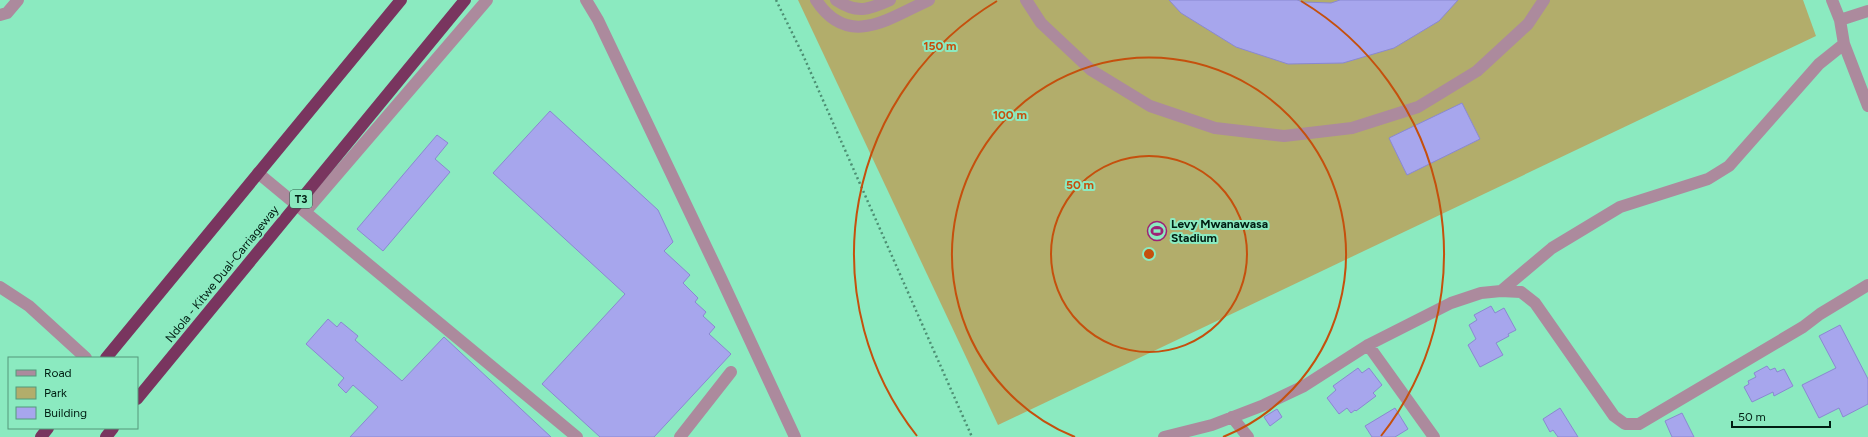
<svg xmlns="http://www.w3.org/2000/svg" width="1868" height="437" viewBox="0 0 1868 437" font-family="Figtree,sans-serif">
  <style>
    .green { fill: #b2ad6b }
    .building { fill: #a7a6ed; stroke: #8a88d1 }
    .lines { fill: none; stroke-linecap: round; stroke-linejoin: round }
    .path { stroke: #4d8f73; stroke-width: 2.5; stroke-dasharray: 2 3; stroke-linecap: butt }
    .minor { stroke: #ac8a9d; stroke-width: 12 }
    .highway { stroke: #79355f; stroke-width: 12 }
    .ring { fill: none; stroke: #c5500d; stroke-width: 2 }
    .labels { text-anchor: middle; stroke-width: 4; stroke-linejoin: round; paint-order: stroke }
    .shield { fill: #8beac0; stroke: #2a5b47; stroke-width: 1 }
    .shield-label { font-size: 11px; font-weight: bold; fill: #011e13 }
    .poi-label { font-size: 12px; font-weight: bold; fill: #011e13; stroke: #8beac0; text-anchor: start }
    .street-label { font-size: 12px; fill: #011e13; stroke: #8beac0 }
    .centre { fill: #c5500d; stroke: #8beac0; stroke-width: 2 }
    .ring-label { font-size: 12px; text-anchor: middle; font-weight: bold; fill: #c5500d; stroke: #8beac0; stroke-width: 4; stroke-linejoin: round; paint-order: stroke }
  </style>
  <rect width="100%" height="100%" fill="#8beac0"/>
  <!-- green -->
  <path class="green" d="M798,0h1005l13,36 -818,389z"/>
  <!-- building -->
  <path class="building" d="M1169,0h128l6,2 28,1 9,-3h118l-19,21 -45,27 -51,15 -55,1 -52,-17 -55,-34z
    M1462,103l18,36 -73,36 -18,-37z
    M550,111l108,99 15,32 -9,9 26,24 -7,8 15,15 -3,4 11,10 -3,4 12,11 -6,7 22,20 -77,83h-54l-58,-53 83,-90 -132,-121z
    M437,135l11,8 -13,16 15,13 -67,79 -26,-22z
    M1491,306l4,7 9,-5 12,22 -8,4 1,2 -13,7 7,12 -23,12 -12,-22 8,-6 -7,-14 8,-5 -3,-5z
    M328,319l9,8 4,-5 17,14 -3,4 47,41 42,-44 107,100h-201l28,-30 -25,-22 -7,8 -8,-8 6,-7 -38,-34z
    M1840,325l28,54v25l-25,13 -4,-9 -20,10 -17,-33 34,-17 -17,-32z
    M1767,366l3,4 5,-2 2,4 7,-3 9,17 -19,10 -1,-4 -21,10 -8,-15 5,-3 -1,-3 8,-4 -2,-4z
    M1358,368l4,5 7,-5 13,17 -9,8 3,3 -20,15 -1,-1 -4,3 -4,-5 -8,6 -12,-16 9,-8 -3,-4z
    M1395,408l13,21 -13,8h-23l-7,-11z
    M1560,408l18,29h-20l-5,-7 -3,2 -7,-13z
    M1277,409l5,8 -12,9 -6,-9z
    M1682,413l12,24h-22l-7,-16z"/>
  <g class="lines">
    <!-- path -->
    <path class="path" d="M776,0l27,55 169,382"/>
    <!-- minor -->
    <path class="minor" d="M586,0l12,20 123,258 74,159
      M816,0c32,49 72,19 113,0
      M836,0c21,14 32,10 54,0
      M1026,0l15,23 50,47 59,36 65,22 69,8 68,-8 66,-21 59,-36 51,-47 16,-24
      M1832,0l8,20 28,-9
      M0,15l7,-2 11,-13
      M1840,20l4,24 24,62
      M258,173l319,264
      M305,212l182,-212
      M0,287l29,19 57,52
      M1501,291l51,-43 68,-41 88,-28 21,-13 90,-102 25,-20
      M1368,345l66,92
      M1232,417l16,20
      M680,437l51,-65
      M1164,437l48,-12 52,-20 40,-19 64,-41 83,-42 30,-10 20,-2 20,1 14,11 79,113 11,8h14l164,-97 17,-13 48,-29"/>
    <!-- highway -->
    <path class="highway" d="M106,358l295,-358
      M137,399l328,-399
      M41,437l7,-9
      M106,437l7,-9"/>
  </g>
  <!-- distance rings -->
  <g class="ring">
    <circle cx="1149" cy="254" r="98"/>
    <path d="M1075 437A197 197 0 1 1 1223 437"/>
    <path d="M917 436A295 295 0 0 1 997 1M1301 1A295 295 0 0 1 1381 436"/>
  </g>
  <!-- icons -->
  <defs>
    <g id="stadium-ring" transform="scale(1)"><circle r="9.5" fill="#8beac0" stroke="#9e2176" stroke-width="1.5"/><path d="M0-5a6.5 5 0 1 0 0 10a6.5 5 0 1 0 0-10ZM-3.5-1.8h7v3.6h-7Z" fill="#9e2176"/></g>
  </defs>
  <g fill-rule="evenodd">
    <use href="#stadium-ring" x="1157" y="231"/>
  </g>
  <g class="labels">
    <!-- shield labels -->
    <rect class="shield" x="290" y="190" width="22" height="18" rx="3"/>
    <g class="shield-label">
      <text x="301" y="203">T3</text>
    </g>
    <!-- poi labels -->
    <g class="poi-label">
      <text x="1171" y="228">Levy Mwanawasa<tspan x="1171" dy="14">Stadium</tspan></text>
    </g>
    <!-- street labels -->
    <g class="street-label">
      <text transform="translate(222 274) rotate(-51)" y="4">Ndola - Kitwe Dual-Carriageway</text>
    </g>
  </g>
  <circle cx="1149" cy="254" r="6" class="centre"/>
  <g class="ring-label">
    <text x="940" y="50">150 m</text>
    <text x="1010" y="119">100 m</text>
    <text x="1080" y="189">50 m</text>
  </g>
  <!-- legend -->
  <rect x="8" y="357" width="130" height="72" fill="#8beac0" stroke="#54987b"/>
  <rect x="16" y="370" width="20" height="6" fill="#ac8a9d" stroke="#54987b"/>
  <text x="44" y="377" font-size="12" fill="#011e13">Road</text>
  <rect x="16" y="387" width="20" height="12" fill="#b2ad6b" stroke="#54987b"/>
  <text x="44" y="397" font-size="12" fill="#011e13">Park</text>
  <rect x="16" y="407" width="20" height="12" fill="#a7a6ed" stroke="#54987b"/>
  <text x="44" y="417" font-size="12" fill="#011e13">Building</text>
  <!-- scale -->
  <path d="M1732 421v6h98v-6" fill="none" stroke="#011e13" stroke-width="2"/>
  <text x="1738" y="421" font-size="12" fill="#011e13" stroke="#8beac0" stroke-width="3" paint-order="stroke">50 m</text>
</svg>
